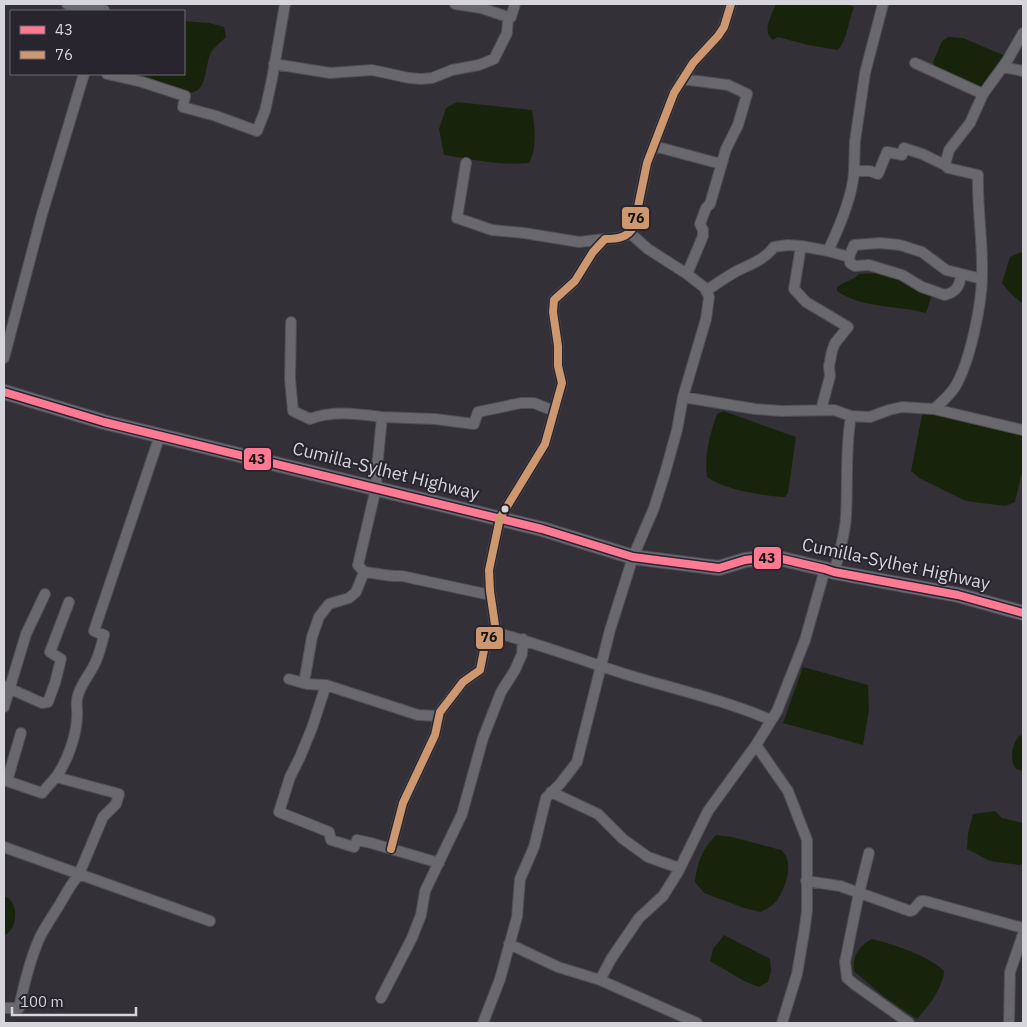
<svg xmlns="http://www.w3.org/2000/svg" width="1027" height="1027" viewBox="0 0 1027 1027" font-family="'IBM Plex Sans',sans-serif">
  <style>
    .water { fill: #17240b }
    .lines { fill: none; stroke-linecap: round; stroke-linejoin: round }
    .minor-casing { stroke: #504e54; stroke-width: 12 }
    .highway-casing { stroke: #504e54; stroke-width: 16 }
    .minor { stroke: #69686c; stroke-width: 10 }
    .highway { stroke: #6d6876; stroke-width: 14 }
    .bus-1-casing { stroke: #28252f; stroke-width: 11 }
    .bus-2-casing { stroke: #28252f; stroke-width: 11 }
    .bus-1 { stroke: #fe7a93; stroke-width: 8 }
    .bus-2 { stroke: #cd976f; stroke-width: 8 }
    .bus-dot { fill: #d7d5dc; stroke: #28252f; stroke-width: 2 }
    .labels { text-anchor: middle; stroke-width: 4; stroke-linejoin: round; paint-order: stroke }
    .street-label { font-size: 18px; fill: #d7d5dc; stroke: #28252f }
    .line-badge { stroke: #28252f; stroke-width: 2 }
    .pale-badge-label { font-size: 14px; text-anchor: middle; font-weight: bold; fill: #111 }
  </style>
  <rect width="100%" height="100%" fill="#333137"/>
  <!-- water -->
  <path class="water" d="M776,4h71l7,3c-6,14 -6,31 -16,43l-30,-5 -30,-8 -5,3c-12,-9 -1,-25 3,-36z
    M184,21l25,2 15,4 2,10c-6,6 -14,12 -16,18 -6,15 -2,38 -23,38l-50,-16 -5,-3h52z
    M948,37l15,1 40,17 1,3 -23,32 -46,-24 -2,-4 9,-21z
    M457,102l75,8c3,16 5,39 -3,53 -28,3 -58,-4 -85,-8l-5,-26 7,-21z
    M1021,252h2v52l-12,-10 -9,-11 8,-26z
    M888,273l44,22 -6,18c-29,-8 -63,-4 -89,-22v-4c8,-6 15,-6 22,-13z
    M723,411l73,26 -8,56 -3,4c-23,-1 -59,-7 -78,-20 -3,-22 3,-43 10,-63z
    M929,411l94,20v37l-8,34 -10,4 -39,-5 -47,-23 -8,-7 11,-56z
    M803,667l65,18 1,25 -6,35 -80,-22z
    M1023,735v36l-7,-2c-7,-8 -4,-25 3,-33z
    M995,811l7,7 21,5v39l-3,3 -30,-4 -23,-12 1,-16 5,-19z
    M716,835l16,2 49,13c13,10 6,34 -2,47 -3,7 -11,11 -18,15l-17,-4 -40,-15 -9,-11c2,-19 7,-33 21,-47z
    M4,896c15,5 14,29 3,38h-3z
    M724,935l46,24 1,12 -3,11 -9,5 -13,-5 -36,-21 3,-12z
    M872,939c18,4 60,18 72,32 -1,17 -16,36 -27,48l-34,-23 -29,-25c-2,-15 5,-25 18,-32z"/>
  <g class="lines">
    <!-- minor casing -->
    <g class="minor-casing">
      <path id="minor" d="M67,4l37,6
        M455,4l26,4 27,9h3l4,-13
        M915,63l68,31
        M274,64l56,9 42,-3 37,8 12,1 11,-1 20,-8 27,-5 15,-6 13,-26 1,-16
        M1003,67l20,4
        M107,74l35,8 43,14 -2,11 33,9 41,15 8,-20 7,-32 13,-75
        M682,79l46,6 19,9 -9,31 -12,24 -16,55 -4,4 -6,16 3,6v6l-16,38
        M654,146l67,18
        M466,163l-9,55 35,12 32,3 55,9 26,-3
        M854,171l1,-30 10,-68 18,-69
        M801,246l27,5c10,-21 25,-57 26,-80h16l8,3 9,-22 15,3 2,-7 18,6 23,11
        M828,251l21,6 5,-12 26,-2 20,2 22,7 24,18 36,9
        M849,257l1,6 5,3 14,-1 33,10 20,12 23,8c12,-3 15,-10 16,-21
        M706,291c10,-7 20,-14 31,-20 14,-7 27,-11 37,-24l14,-2 13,1 -7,43 12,13 42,25 -13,16 -3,8 -3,15 1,10 -9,34
        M291,322l-1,57 3,32 17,8c22,-9 49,-5 72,-2l-5,51 -1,20 -18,77 6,7
        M4,358l38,-144 42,-140
        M683,397l72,12 27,2 52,-1 17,6 19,1 19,-7 13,-3 32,2 89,21
        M934,409c8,-7 16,-14 21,-22 15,-25 27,-83 27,-112 1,-34 -5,-66 -4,-100l-30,-7 -3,-3 4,-15 21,-27 13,-29 24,-33 16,-28
        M382,417l53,2 39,5 4,-12 43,-9h13l20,8
        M834,572c5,-18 11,-36 12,-56 2,-33 -1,-67 5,-100
        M493,632c45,11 88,28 132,42 49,15 99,26 146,46
        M289,679l18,5 19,1 92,30 21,1
        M304,683l8,-46 7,-20 10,-13 20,-6 7,-6 8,-20c13,1 25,5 38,4l88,19
        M326,685l-14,43 -12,29 -10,20 -11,35 50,20 2,8 23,7 3,-7 14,3 68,20
        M4,686l38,17 6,-1 7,-19 6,-24 -11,-7 19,-50
        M4,707l22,-73 19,-40
        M56,777c11,-15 20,-40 21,-59 1,-8 -2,-15 1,-23 4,-13 13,-22 18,-34 4,-9 6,-18 8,-26l-10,-4 66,-196
        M4,780l38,13 14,-16 63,17 -3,10 -13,13 -24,57 -75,-27
        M7,781l14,-48
        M551,792l47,22 25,25 25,18 31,11
        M391,849l12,-46 32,-68 5,-23 23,-30 17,-12 4,-20 11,-25 -5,-34 -1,-21 11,-52 45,-74 17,-61 -4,-17v-20l-5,-34 1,-12 21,-19 18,-29 12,-13c12,0 23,-1 29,-13l13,-63 27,-70 19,-30 25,-27 6,-9 7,-23
        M869,853l-10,40 -14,69 2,16 7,6 55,39
        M806,881l34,5 70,25 3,-1 8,-9h4l98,27
        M509,944l49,23 42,13 11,-21 28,-41 24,-22 15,-24 30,-61 48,-66
        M600,980l97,43
        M381,998l31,-60 9,-23 4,-24 37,-77 21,-76 18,-46 14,-22 7,-16 1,-15
        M4,1008h15c5,-24 11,-49 21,-71 7,-14 17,-27 24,-40 5,-9 9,-15 15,-23l131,47
        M483,1023l17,-44 17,-62 3,-38 14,-32 12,-49 14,-14 17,-22 33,-132 23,-73 21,-49 11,-35 12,-43 6,-33 23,-78 3,-22 -4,-9 -18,-14 -39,-25 -18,-16
        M782,1023l15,-49 7,-41 3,-22v-71l-19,-49 -32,-46 21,-34 28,-71 20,-71
        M1009,1023l1,-51 13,-38"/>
    </g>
    <!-- highway casing -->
    <g class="highway-casing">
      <path id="highway" d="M4,392l100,30 438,107 91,28 86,11 26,-8 29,-3 51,12 9,3 124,23 65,18"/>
    </g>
    <!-- minor -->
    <use href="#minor" class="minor"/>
    <!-- highway -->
    <use href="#highway" class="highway"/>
    <!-- bus-1 casing -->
    <g class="bus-1-casing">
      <path id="bus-1" d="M4,392l100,30 438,107 91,28 86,11 26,-8 29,-3 51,12 9,3 124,23 65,18"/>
    </g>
    <!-- bus-2 casing -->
    <g class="bus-2-casing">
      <path id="bus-2" d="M391,849l12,-46 32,-68 5,-23 23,-30 17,-12 4,-20 11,-25 -5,-34 -1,-21 11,-52 45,-74 17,-61 -4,-17v-20l-5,-34 1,-12 21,-19 18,-29 12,-13c12,0 23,-1 29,-13l13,-63 27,-70 19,-30 25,-27 6,-9 7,-23"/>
    </g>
    <!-- bus-1 -->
    <use href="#bus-1" class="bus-1"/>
    <!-- bus-2 -->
    <use href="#bus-2" class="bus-2"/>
  </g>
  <!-- markers -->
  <circle class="bus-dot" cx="505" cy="509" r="4.5"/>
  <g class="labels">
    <!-- street labels -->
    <g class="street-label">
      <text transform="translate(386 471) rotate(14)" y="6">Cumilla-Sylhet Highway</text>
      <text transform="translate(896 564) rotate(12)" y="6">Cumilla-Sylhet Highway</text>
    </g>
  </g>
  <g class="line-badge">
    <rect x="621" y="206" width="29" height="24" rx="5" fill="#cd976f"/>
    <rect x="243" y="447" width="29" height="24" rx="5" fill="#fe7a93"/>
    <rect x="753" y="546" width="29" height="24" rx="5" fill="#fe7a93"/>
    <rect x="475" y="626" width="29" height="24" rx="5" fill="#cd976f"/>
  </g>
  <g class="pale-badge-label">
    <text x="636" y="223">76</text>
    <text x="257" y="464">43</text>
    <text x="767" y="563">43</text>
    <text x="489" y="642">76</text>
  </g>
  <!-- border -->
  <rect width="1027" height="1027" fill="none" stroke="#d7d5dc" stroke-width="10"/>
  <!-- legend -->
  <rect x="10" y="10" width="175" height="65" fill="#28252f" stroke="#6e6b74"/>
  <rect x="20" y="26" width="25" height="8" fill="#fe7a93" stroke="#6e6b74"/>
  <text x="55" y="35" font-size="15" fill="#d7d5dc">43</text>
  <rect x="20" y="51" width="25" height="8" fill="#cd976f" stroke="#6e6b74"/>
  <text x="55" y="60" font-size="15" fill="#d7d5dc">76</text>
  <!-- scale -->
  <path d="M12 1007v8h124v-8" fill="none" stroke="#d7d5dc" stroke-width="2.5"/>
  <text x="20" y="1007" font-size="15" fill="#d7d5dc" stroke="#28252f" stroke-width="4" paint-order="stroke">100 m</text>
</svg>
